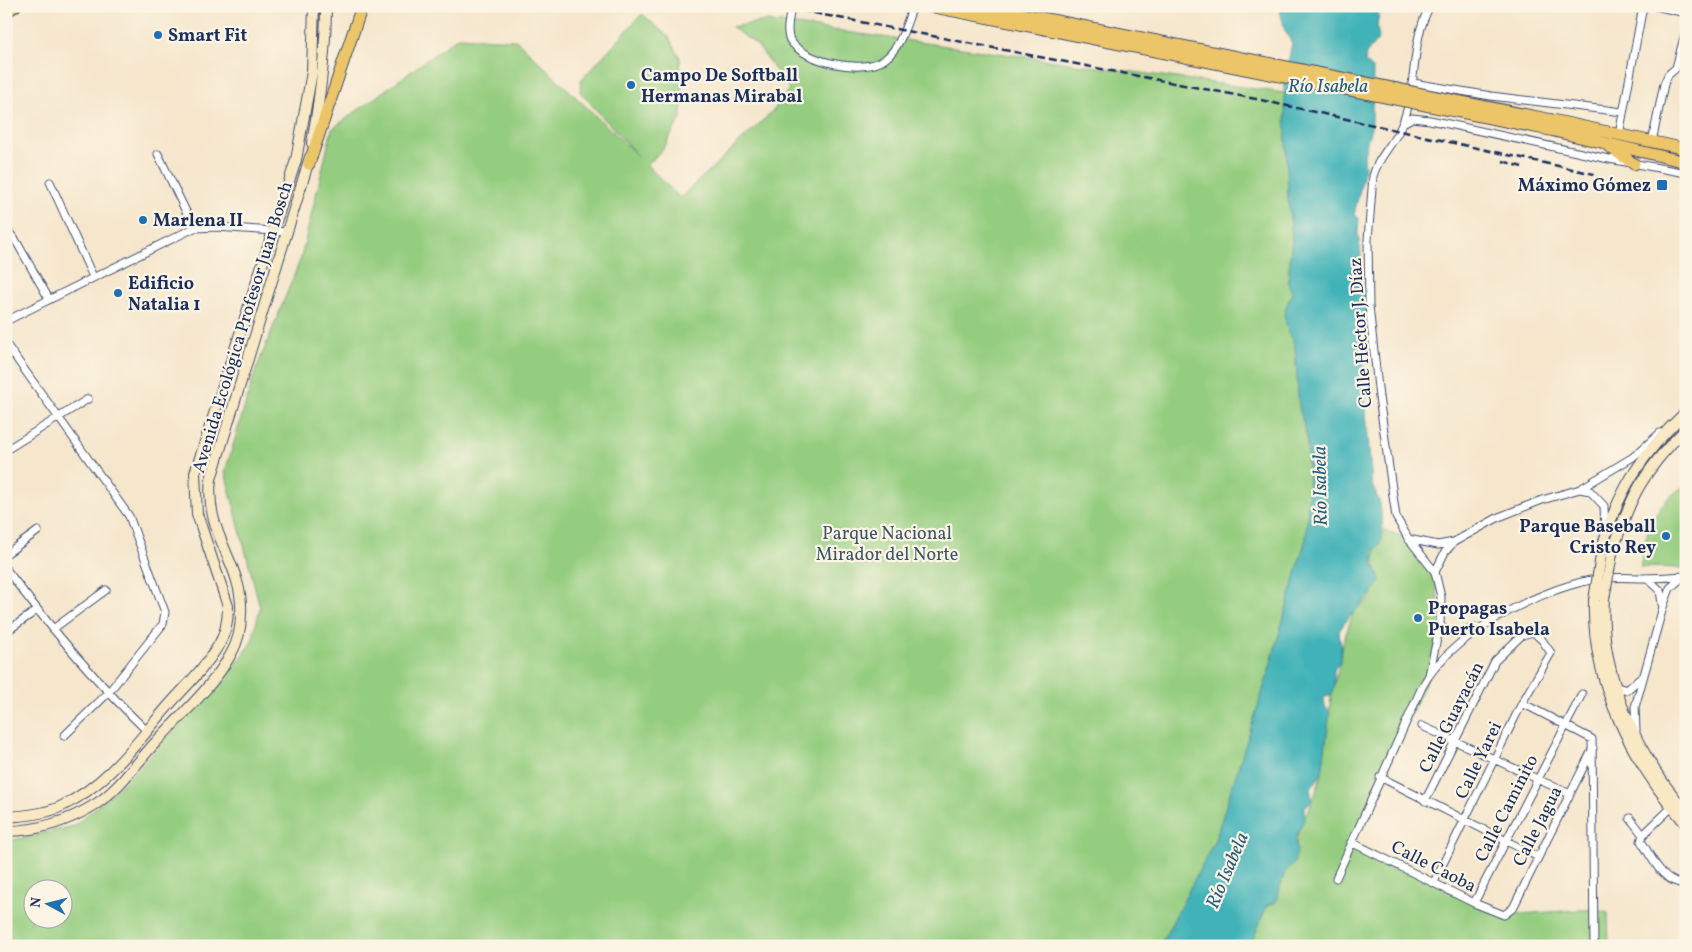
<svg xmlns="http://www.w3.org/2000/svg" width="1692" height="952" viewBox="0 0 1692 952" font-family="Vollkorn,serif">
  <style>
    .green { fill: #95cd80; stroke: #587e6f; fill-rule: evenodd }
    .water { fill: #41b2b8; stroke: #2e708b }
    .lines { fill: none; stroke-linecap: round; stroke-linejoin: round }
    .street-casing { stroke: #3c4a6e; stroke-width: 9 }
    .secondary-casing { stroke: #3c4a6e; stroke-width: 12 }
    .primary-casing { stroke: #3c4a6e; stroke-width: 13 }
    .street { stroke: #fff; stroke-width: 7 }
    .secondary { stroke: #f8e8c3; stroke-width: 10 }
    .primary { stroke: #edc569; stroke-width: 11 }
    .rail { stroke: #1b2f5e; stroke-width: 2.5; stroke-dasharray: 8 4; stroke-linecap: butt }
    .secondary-bridge-casing { stroke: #3c4a6e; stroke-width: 12; stroke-linecap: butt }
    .primary-bridge-casing { stroke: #3c4a6e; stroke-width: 13; stroke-linecap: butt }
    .secondary-bridge { stroke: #f8e8c3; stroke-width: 10 }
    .primary-bridge { stroke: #edc569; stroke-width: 11 }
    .poi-dot { fill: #1f6fb2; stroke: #fcf5e5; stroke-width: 2 }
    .labels { text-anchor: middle; stroke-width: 4.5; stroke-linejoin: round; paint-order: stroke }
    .poi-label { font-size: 18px; font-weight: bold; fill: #1b2f5e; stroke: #fcf5e5; text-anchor: start }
    .street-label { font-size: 18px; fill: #1b2f5e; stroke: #fcf5e5 }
    .park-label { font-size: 18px; fill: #3a5666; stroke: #fcf5e5 }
    .water-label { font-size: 19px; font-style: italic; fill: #285d7e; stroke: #fcf5e5 }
  </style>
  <rect width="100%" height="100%" fill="#fcf5e5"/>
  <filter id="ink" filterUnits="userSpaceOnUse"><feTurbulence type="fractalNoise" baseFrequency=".02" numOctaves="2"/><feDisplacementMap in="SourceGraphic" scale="10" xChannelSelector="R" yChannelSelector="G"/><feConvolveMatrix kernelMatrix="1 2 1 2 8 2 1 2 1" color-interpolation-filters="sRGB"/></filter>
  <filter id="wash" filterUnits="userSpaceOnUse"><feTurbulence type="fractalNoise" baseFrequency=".0096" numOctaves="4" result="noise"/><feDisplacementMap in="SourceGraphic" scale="20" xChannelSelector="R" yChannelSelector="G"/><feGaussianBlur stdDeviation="1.12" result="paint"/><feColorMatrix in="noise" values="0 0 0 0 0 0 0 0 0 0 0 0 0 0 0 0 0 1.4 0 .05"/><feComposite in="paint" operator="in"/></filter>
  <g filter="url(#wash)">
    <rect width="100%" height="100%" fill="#f5e6cc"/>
    <!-- green -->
    <path class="green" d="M642,14l27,23 11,21 2,32 -1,28 -19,32 -15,15 33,33 94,-88 15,-21 -32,-44 -25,-18 35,-6 518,72 3,104 4,40 -4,45 4,11 -4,39 7,14 4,61 8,31 2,51 -3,49 -40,143 -51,159 -55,106h-1154v-109l7,3 61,-14 52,-45 116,-124 10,-16 8,-34 -35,-135 30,-100 46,-114 31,-129 126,-92 58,3 123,117 -59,-65 1,-12zM32,890h30v30h-30z
      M1686,485v83l-46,-1c7,-37 11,-61 46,-82z
      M1383,530l25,8 27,34 5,53 -11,50 -77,167 152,73 90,-6 14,4 1,33h-359l17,-41 8,-2 10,-31 9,-9 4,-33 15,-29 9,-28 9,-77 9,-34 1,-14 13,-37 14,-11 12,-19c-9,-23 -6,-29 3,-51z"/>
    <!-- water -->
    <path class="water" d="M1279,6h101l-3,21 2,11 -13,16 -1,8 8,7 -1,54 -8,32 1,13 -11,47 5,3 -1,15 3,21 -3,26 9,16 3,42 -6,15 1,46 7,85 8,19 3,27 -3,14 -6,7 -1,13 8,17c-13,19 -30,32 -42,50l2,17 -1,14 -6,8v16l-3,10 -7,1 1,9 5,6 -8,61 -12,17 3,11 -9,6 1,10 -10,23 2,11 -3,12 -9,9 -10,31 -8,2 -17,41h-90l55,-106 51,-159 40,-143 3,-49 -2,-51 -8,-31 -4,-61 -7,-14 -4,-17 2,-8 6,-14 -4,-11 4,-45 -4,-40 -4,-114 8,-40 -7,-12z"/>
  </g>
  <g filter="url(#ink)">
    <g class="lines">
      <!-- street casing -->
      <g class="street-casing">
        <path id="street" d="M791,6c-1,10 -6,25 -1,34 13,22 74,35 95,19 16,-12 21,-35 28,-53
          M1655,6l31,7
          M1413,83l78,13 132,16
          M1403,123l9,-5 18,2 174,38 82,15
          M1619,135l24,-129
          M1652,142l12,-58 4,-9 8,-7 10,-38
          M158,154l36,74
          M50,182l43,95
          M6,229l10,12 33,58
          M6,321l188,-93 23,-1 71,5
          M6,344l123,172 36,96 -2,12 -55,69 -44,43
          M6,450l82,-51
          M1580,489l10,2 14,15 1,23
          M1408,539l30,6 16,-3
          M6,554l32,-23
          M6,569c43,57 89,112 141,162
          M1435,572l10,-20 9,-10 45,-25 43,-17 38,-11 53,-32 27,-24
          M1647,578l13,12 2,14
          M1440,625c10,13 23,7 36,2
          M53,629l53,-39
          M6,632l31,-22
          M1429,675l11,-50 1,-28 -6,-25 -27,-34 -12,-21 -17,-120 -10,-91 -1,-66 5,-64c5,-20 23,-34 30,-54 15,-37 7,-81 27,-116
          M1617,687l10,3 15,-13
          M1522,703l70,36 2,207
          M1422,726l148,68
          M1636,731l-1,-24 28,-100 7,-19 14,-12
          M1380,777l158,80
          M1425,801l70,-140 27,-26 11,-3 9,8 9,13 -29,50 -88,179
          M1671,808l-28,27 -2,6c12,18 21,42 45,43
          M1630,818l13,17
          M1351,842l123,61 30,12 9,-7 80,-160
          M1336,878l86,-191c27,-51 113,-96 169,-107 17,-4 35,-2 53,-2 14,0 28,-1 42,-2
          M1474,903l108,-209"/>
      </g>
      <!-- secondary casing -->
      <g class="secondary-casing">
        <path id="secondary" d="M312,143c8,-46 14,-90 14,-137
          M1602,549c15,-58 41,-97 84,-137
          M1612,554c17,-55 32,-85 74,-125
          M1604,599c-5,75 33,157 82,212
          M1594,600c-3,83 39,163 92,224
          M6,817c18,-1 40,-3 56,-11 46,-22 75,-64 107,-101 17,-19 36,-37 49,-59 8,-12 10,-25 10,-40l-31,-92 -2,-41 101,-313 16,-88 2,-66
          M6,831c32,0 63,-10 90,-27 23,-15 40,-40 58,-60 26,-28 58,-56 77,-90 7,-12 10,-26 10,-40 3,-50 -37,-79 -30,-135l99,-322"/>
      </g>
      <!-- primary casing -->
      <g class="primary-casing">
        <path id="primary" d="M6,12l9,-6
          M1552,120l134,29
          M1550,130l136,32
          M1607,145l27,19
          M309,164l53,-158"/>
      </g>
      <!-- street -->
      <use href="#street" class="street"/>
      <!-- secondary -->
      <use href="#secondary" class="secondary"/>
      <!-- primary -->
      <use href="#primary" class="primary"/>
      <!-- rail -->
      <path class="rail" d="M778,6l478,93 338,75
        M6,8l3,-2
        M1503,161l19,6"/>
      <!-- secondary-bridge casing -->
      <g class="secondary-bridge-casing">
        <path id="secondary-bridge" d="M1604,599l8,-45
          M1594,600l8,-51"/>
      </g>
      <!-- primary-bridge casing -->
      <g class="primary-bridge-casing">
        <path id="primary-bridge" d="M929,6l621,124
          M982,6l570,114"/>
      </g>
      <!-- secondary-bridge -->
      <use href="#secondary-bridge" class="secondary-bridge"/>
      <!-- primary-bridge -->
      <use href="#primary-bridge" class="primary-bridge"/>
    </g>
  </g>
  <!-- markers -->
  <g class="poi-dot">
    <circle cx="158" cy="35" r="5"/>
    <circle cx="631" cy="85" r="5"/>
    <rect x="1656" y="179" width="12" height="12" rx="2.5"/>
    <circle cx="143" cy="220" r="5"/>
    <circle cx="118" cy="293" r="5"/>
    <circle cx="1666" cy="536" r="5"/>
    <circle cx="1418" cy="618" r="5"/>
  </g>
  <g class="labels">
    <!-- poi labels -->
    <g class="poi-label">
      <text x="168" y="41">Smart Fit</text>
      <text x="641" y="81">Campo De Softball<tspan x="641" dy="21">Hermanas Mirabal</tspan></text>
      <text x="1651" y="191" text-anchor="end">Máximo Gómez</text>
      <text x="153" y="226">Marlena II</text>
      <text x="128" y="289">Edificio<tspan x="128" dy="21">Natalia 1</tspan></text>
      <text x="1656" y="532" text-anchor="end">Parque Baseball<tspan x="1656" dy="21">Cristo Rey</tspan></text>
      <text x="1428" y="614">Propagas<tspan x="1428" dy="21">Puerto Isabela</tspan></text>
    </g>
    <!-- street labels -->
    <g class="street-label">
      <text transform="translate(242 327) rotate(-73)" y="6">Avenida Ecológica Profesor Juan Bosch</text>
      <text transform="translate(1360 333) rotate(-94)" y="6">Calle Héctor J. Díaz</text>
      <text transform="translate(1451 717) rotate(-63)" y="6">Calle Guayacán</text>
      <text transform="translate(1478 760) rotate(-64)" y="6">Calle Yarei</text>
      <text transform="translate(1506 808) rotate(-63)" y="6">Calle Caminito</text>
      <text transform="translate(1537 826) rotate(-63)" y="6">Calle Jagua</text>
      <text transform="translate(1434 866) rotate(27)" y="6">Calle Caoba</text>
    </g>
    <!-- park labels -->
    <g class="park-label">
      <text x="887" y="539">Parque Nacional<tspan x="887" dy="21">Mirador del Norte</tspan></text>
    </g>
    <!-- water labels -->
    <g class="water-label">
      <text x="1328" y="92">Río Isabela</text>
      <text transform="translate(1319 486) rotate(-91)" y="7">Río Isabela</text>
      <text transform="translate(1226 870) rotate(-67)" y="7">Río Isabela</text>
    </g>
  </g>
  <!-- margin -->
  <rect width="1692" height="952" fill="none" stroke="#fcf5e5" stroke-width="25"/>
  <!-- north arrow -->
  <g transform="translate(48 904) rotate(277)"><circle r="24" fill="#fcf5e5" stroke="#a2a6af"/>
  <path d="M0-4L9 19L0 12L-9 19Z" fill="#1f6fb2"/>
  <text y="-8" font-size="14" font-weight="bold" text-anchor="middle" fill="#1b2f5e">N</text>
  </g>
</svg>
